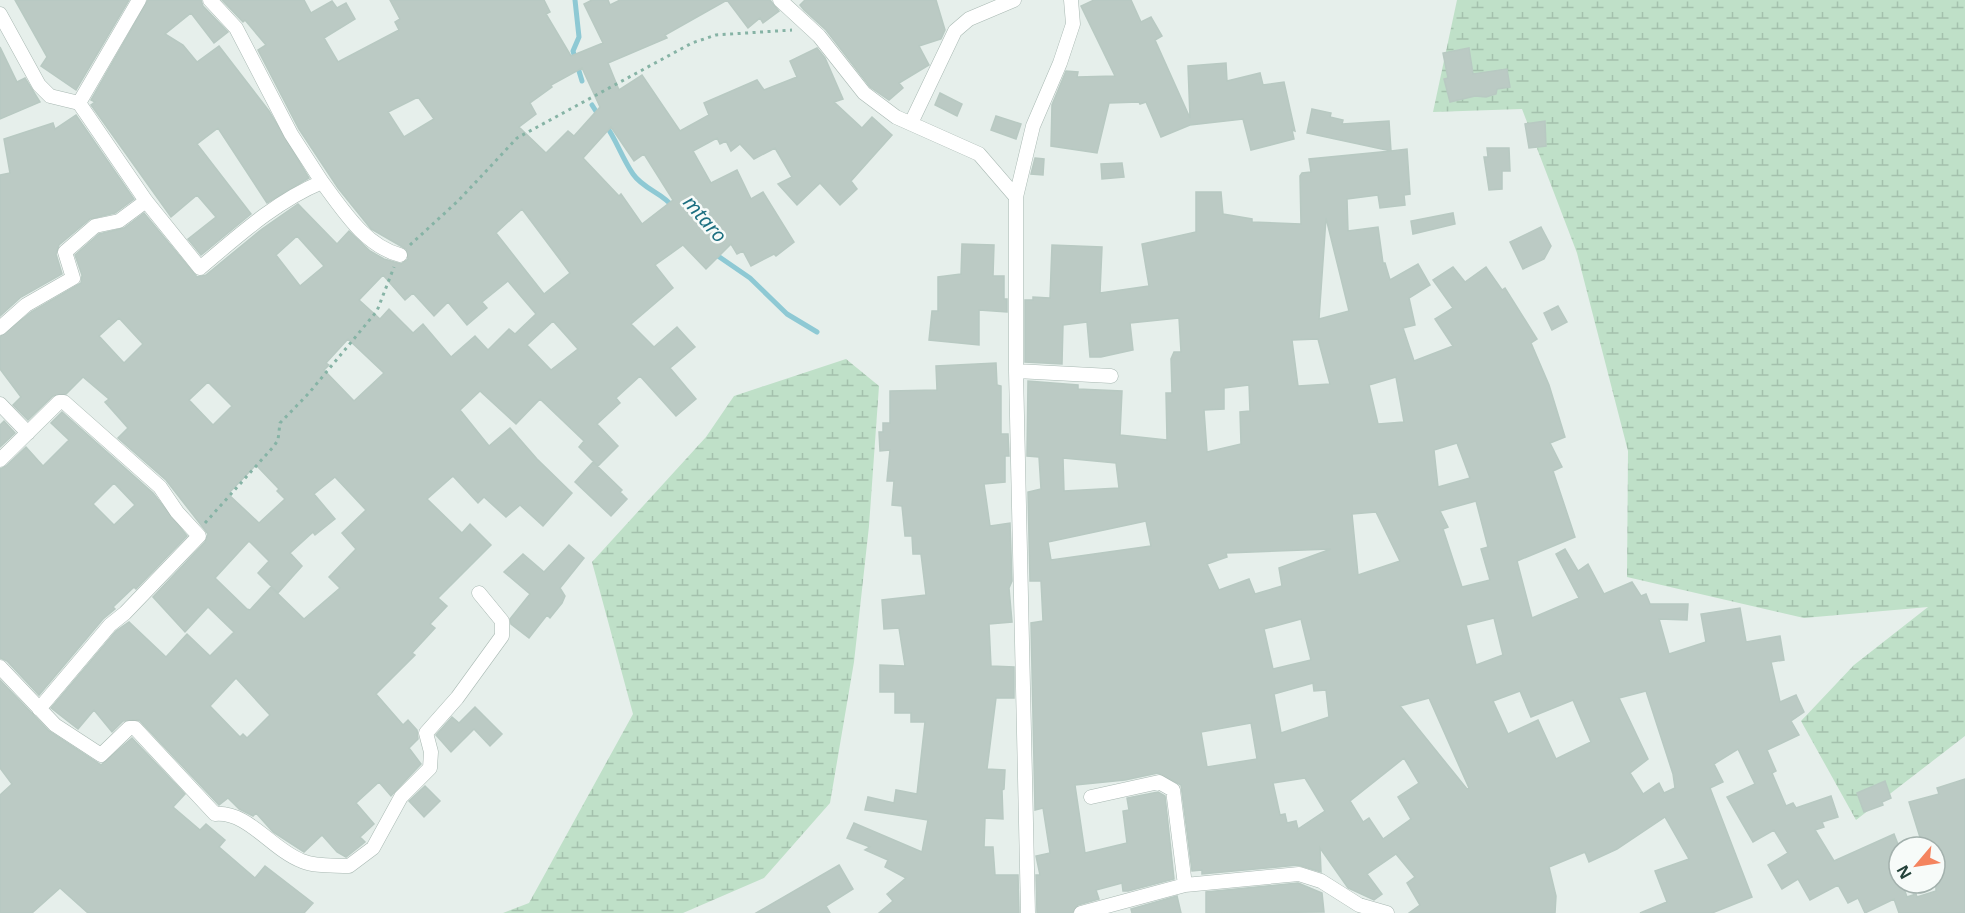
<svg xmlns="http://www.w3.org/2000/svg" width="1965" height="913" viewBox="0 0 1965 913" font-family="'Noto Sans',sans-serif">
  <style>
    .wetland { fill: url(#wetland-marsh) }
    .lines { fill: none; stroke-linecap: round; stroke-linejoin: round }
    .stream { stroke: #8ec9d4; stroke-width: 5 }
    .building { fill: #bbcac4; stroke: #b8c9c2; stroke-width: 1.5; fill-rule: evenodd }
    .minor-casing { stroke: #a8b8b2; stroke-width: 15 }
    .path { stroke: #86b3a5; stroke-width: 3; stroke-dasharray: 3 4.5; stroke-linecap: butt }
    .minor { stroke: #fff; stroke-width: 14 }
    .labels { text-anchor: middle; stroke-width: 5; stroke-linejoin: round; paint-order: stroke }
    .water-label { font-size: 20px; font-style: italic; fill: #1c6f80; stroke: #f7fbf9 }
  </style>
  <defs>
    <pattern id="wetland-marsh" width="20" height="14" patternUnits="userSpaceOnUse" patternTransform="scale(1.5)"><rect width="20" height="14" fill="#bfe0c8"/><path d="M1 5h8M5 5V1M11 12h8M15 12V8" fill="none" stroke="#a4c1ad"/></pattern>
  </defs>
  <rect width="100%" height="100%" fill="#e6efeb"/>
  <!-- wetland -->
  <path class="wetland" d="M1457,0h508v736l-109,84 -55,-99 53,-56 74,-58 -124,11 -177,-41 1,-126 -51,-198 -55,-144 -89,3z
    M846,359l33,27 -10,140 -15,136 -24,141 -66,75 -81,35h-180l26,-10 104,-189 -41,-152 114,-125 28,-41z"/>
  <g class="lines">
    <!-- stream -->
    <path class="stream" d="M575,0l4,37 -6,14 9,30
      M592,105l7,11
      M605,124c11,15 17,34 28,50 10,15 30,19 40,33
      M715,254l35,24 37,36 30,18"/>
  </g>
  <!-- building -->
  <path class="building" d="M15,0h114l-53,90 -35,-24 6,-9z
    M148,0h53l2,6 25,26 -14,11 -23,-30 -26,21 18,11 14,17 22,-16 50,65 40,67 -42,25 -49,-75 -21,16 54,70 -50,41 -13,-16 28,-22 -19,-22 -26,22 -80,-112 4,-3 -4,-2z
    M222,0h82l7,13 21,-12 5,7 9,-5 9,16 -31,19 14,24 61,-32 -4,-8 5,-3 -10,-19h154l6,12 -4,2 25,42 32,-13 -19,-39 8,-4h16l2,5 10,-5h150l9,11 -16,12 -3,-5 -12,10 -21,-28 -62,35 2,3 -59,25 11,27 23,-15 38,56 29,-16 -5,-12 53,-23 7,10 33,-13 -7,-16 27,-13 8,10 18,41 -9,3 28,26 10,-11 20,18 -41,46 6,8 -17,16 -20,-22 -23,22 -19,-21 14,-7 -17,-29 -21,11 -14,-15 -9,7 -5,-10 -6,3 -3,-6 -24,13 18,32 26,-13 14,29 12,-7 31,50 -18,14 -2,-2 -23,12 -8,-15 -6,3 -6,-10 -25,25 -23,-24 -28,20 18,23 -42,36 23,23 23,-20 18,20 -25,21 26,31 -20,17 -36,-40 -24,22 4,5 -23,21 21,22 -20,20 -19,-19 5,-6 -44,-42 -24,25 -36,-33 -20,19 29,36 21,-18 27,31 35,34 -29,33 -23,-21 -14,12 -22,-20 -6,6 -25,-27 -26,23 35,34 8,-9 21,21 -53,53 9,8 -17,18 5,4 -23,25 3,2 -39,39 27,31 5,-5 9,10 1,9 -9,9 12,16 -30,32 -12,-14 -23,21 18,21 -14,13 5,5 -19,15 -9,-5 -15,-17 -18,17 -31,-20 -17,-19 -3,3 -14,-7 -11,-11 -9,7 -80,-85 -16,1 -11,11 -18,-22 -16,19 -27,-21 65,-77 13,-9 37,35 21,-23 23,22 24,-24 -26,-25 -23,25 -32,-35 52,-55 3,-8 -42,-54 -48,-42 10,-10 -23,-26 4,-3 -26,-22 -17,17 -13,2 -25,24 -15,-15 8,-8 -21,-28v-32l31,-25 50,-29 1,-8 -7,-20 24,-21 25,-6 20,-15 53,64 9,-2 56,-46 36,-25 39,40 12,-13 21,20 14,8 17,5 7,-5 -2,-10 -35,-20 -33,-41 -39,-59 -41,-79 8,-5 -21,-25 -2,2zM582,68l18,39 -26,29 -6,-5 -22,22 -27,-26 17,-13 -6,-11 22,-16 -1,-2zM418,97l16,22 -30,18 -16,-25zM611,127l23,34 10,-7 29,46 -31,24 -21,-30 -2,2 -36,-38zM522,209l48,64 -26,21 -48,-61zM297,236l27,30 -24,20 -24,-31zM383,275l22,25 8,-7 21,23 14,-14 19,23 20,-17 -5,-6 26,-21 28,33 -21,20 -6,-5 -21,21 -13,-14 -24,21 -28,-33 -10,9 -24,-24 -9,10 -21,-19zM119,318l24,26 -19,19 -25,-27zM553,321l25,28 -27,21 -24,-25zM348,339l36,34 -30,28 -30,-31 5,-5 -3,-2zM208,382l24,24 -19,19 -24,-25zM256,465l23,24 -2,2 8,8 -26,24 -31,-29zM335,477l31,33 -24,23 14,16 -27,28 11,11 -36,31 -33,-32 -21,23 -3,-1 -32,-31 34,-37 20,20 -11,12 20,20 24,-27 -12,-13 23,-21 2,3 20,-16 -21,-25zM236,678l34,37 -23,23 -4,-4 -3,3 -30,-31z
    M805,0h131l9,30 -4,9 -22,7 10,19 -30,18 4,5 -14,12 -19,-13 -44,-57 -22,-20 -4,-5z
    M1094,0h37l10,22 10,-5 11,19 -7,4 35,78 -2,-52 38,-3 1,18 33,-8 3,12 21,-3 11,49 -3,-1 2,9 -43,11 -8,-31 -53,6 -29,12 -15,-35 -6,2 -1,-2 -30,1 -12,50 -46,-7 1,-41 14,-34 12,1 -1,5 38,-1 -34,-70z
    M0,47l17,35 8,-4 15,24 -40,17z
    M1469,48l4,26 34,-5 3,18 -13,2 -1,5 -10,3 -11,-1 -25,6 -6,-23 4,-1 -5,-25z
    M940,93l22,11 -5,12 -22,-11z
    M1312,109l19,4 -1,4 13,3 -1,4 47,-3 2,30 16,-2 3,45 -6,1 1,10 -25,3 -2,-13 -31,4 1,32 30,-4 5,36h2l5,17 28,-16 12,21 -21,13 6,27 -12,3 11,33 39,-15 -18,-27 18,-11 -20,-28 20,-13 12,15 21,-15 16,23 3,-2 32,51 -6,4 18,42 16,52 -15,6 12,24 -9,4 22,66 -58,24 15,57 47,-20 -23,-44 9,-5 13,22 10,-7 16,30 28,-12 9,14 5,-2 4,10h38l-1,16 -28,-1 10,35 37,-12 -5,-28 39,-6 6,34 34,-6 4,24 -13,2 9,40 16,-7 8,17 -13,9 8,14 -32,15 9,21 -4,2 14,33 7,-3 3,5 35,-12 7,21 -16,5 2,5 -9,3 19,31 60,-27 5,13v36h3l5,14 9,-3 1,3 19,-6 -1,-44h-12l-14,-45 30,-8 -2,-6 28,-9v134h-66l-5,-14 -29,14 -7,-15 -10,5 -10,-18 -28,15 -12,-21 -16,10 -14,-24 20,-12 -14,-23 -21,12 -26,-45 28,-13 -17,-35 -24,15 9,18 -13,6 42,109 -40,16h-72l27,-11 -12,-31 34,-12 -24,-42 -48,32 -28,13 -4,-10 -36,15 7,29 -1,17h-146l11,-8 -13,-22 8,-6 -19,-23 -29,20 15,20 -8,6 -26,-12 -28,-40 1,24 -23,-7 -96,9v-4l-10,1 -11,-86 -23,-12 -33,7 -50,5 10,68 42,-10 -4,-32 6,-1 -2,-12 31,-6 7,4 9,83 -46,12h-5l-1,-8 -26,7 3,9 -21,6 -6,8h-35l-1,-38h4l-4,-19 14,-3 -7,-45 -8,2 -4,-187 12,-2 -2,-40h-11l-2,-89 13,-3 -2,-32 -12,-1 1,-75 50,4v4l44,2 -2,44 47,5 -1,-47h6l-1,-34 3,-7h7l-2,-34 -49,5 3,27 -32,7h-11l-3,-35 -24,3 -1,39 -37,-2v-62h8v-3l17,1 2,-53 50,2 -2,46 49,-7 -7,-42 54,-12v-40h25l2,22 29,5v3l49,2 -1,-48 2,-3 9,-1 -2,-13 82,-8 -84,-18zM1326,218l23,93 -30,8zM1318,339l12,45 -32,2 -6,-46zM1396,377l8,45 -26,2 -9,-39zM1249,385l1,26 -10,1 1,32 -34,8 -3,-42 20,-1v-21zM1457,443l13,35 -32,9 -4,-37zM1063,458l53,5 3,25 -55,3zM1476,501l12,46 -7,2 9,31 -28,7 -19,-58 5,-2 -8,-16zM1376,512l24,49 -42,14 -6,-61zM1146,521l5,25 -100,14 -3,-18zM1331,549l-52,19 3,18 -27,8 -6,-15 -30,11 -12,-26 20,-7 -1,-4zM1494,618l9,37 -27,10 -10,-40zM1301,619l10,41 -38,9 -9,-40zM1313,683l1,8 12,-1 3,27 -48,16 -7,-39zM1520,691l11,26 42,-17 18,42 -35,17 -18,-39 -30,14 -15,-33zM1646,691l27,83 2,14 -11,5 -5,-10 -16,11 -13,-21 18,-14 -29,-61zM1429,698l40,90 -2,1 -67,-83zM1251,723l6,36 -50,8 -6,-35zM1404,758l15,25 -21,14 13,22 -28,20 -14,-21 -6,4 -13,-21zM1305,778l20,33 -27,18 -2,-8 -9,2 -2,-9 -5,1 -7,-32z
    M76,115l58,84 -19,14 -25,6 -31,26 -3,9 6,20 -41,23 -21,19v-141l10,-2 -6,-34 49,-16 2,6z
    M996,116l25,8 -5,15 -25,-9z
    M1545,121l1,25 -17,2 -4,-24z
    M1487,148h22l1,23h-8v18l-13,1 -5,-33h4z
    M1035,158l9,1 -1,16 -12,-1z
    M1122,163l2,14 -22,2 -1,-15z
    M1453,213l2,11 -42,10 -2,-13z
    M1541,227l10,19 -7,13 -21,10 -13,-27z
    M962,244l32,1 -1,31h11v23h3v13l-28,-2v35l-50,-5 3,-29h6v-34l23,-3z
    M1558,306l9,16 -15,8 -8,-17z
    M996,363l1,22 4,1v48h7l1,22h-4v26l-21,2 6,42 20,-3 2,58 -3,7 3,34 -23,2 2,42 23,1v31h-18l-9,71 18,1 -1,19 -2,1 1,29 -18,-1 -1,29h9l2,28h23l1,38h-140l14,-12 -6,-7 19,-16 -21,-11 3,-7 -23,-10 5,-3 -23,-9 7,-15 68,29 6,-32 -63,-10 3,-13 26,6 2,-13 21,4 8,-72h-14v-9h-16v-21h-15v-27l25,1 -6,-38 -15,1 -2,-29 44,-5 -5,-41h-8l-1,-18h-7l-3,-30 -10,-1 2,-24h-7l3,-31 -10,1 -1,-19h4v-9h7v-32l47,-1 -1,-24z
    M62,412l91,81 34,43 -51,53 -2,-2 -21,20 2,2 -12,10 -64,76 -32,-34 -7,-3v-189l6,-3 20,-19 17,19 26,-26 -18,-17zM114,483l21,22 -21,20 -21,-21z
    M4,421l11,12 -15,14v-22z
    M593,462l29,28 -2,2 7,7 -16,17 -36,-34z
    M569,545l15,13 -24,30 5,8 -3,7 -12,15 -3,-3 -18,23 -18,-14 -1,-5 20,-25 -26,-22 19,-18 21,18z
    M0,680l49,51 52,34 31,-27 53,56 -12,13 27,23 6,-6 19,16 -6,7 36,31 10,-12 48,37 -9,10h-216l-28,-25 -28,25h-32v-118l12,-11 -12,-16z
    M475,707l27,27 -12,12 -16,-17 -23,23 -15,-17 16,-18 7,6z
    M1885,781l6,17 -9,4 1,3 -19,7 -7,-19z
    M425,786l15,15 -16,16 -15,-16z
    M839,865l14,24 -27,17 4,7h-74z
    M1298,883l24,10 2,19 -118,1v-21z
    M1177,896l4,17h-49l-1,-4z"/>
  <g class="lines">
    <!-- minor casing -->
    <g class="minor-casing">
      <path id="minor" d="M210,0l26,28 55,106 31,48
        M780,0l39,36 45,57 32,24 83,37 37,43v174l12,542
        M0,14l39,71 11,11 29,7 67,98 54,67c38,-32 76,-67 122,-86 21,28 43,64 78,73
        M79,103l60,-103
        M911,123l44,-92 14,-12 45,-19
        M1016,197l17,-71 27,-63 13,-39 -2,-24
        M0,328l26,-23 47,-27 -8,-26 30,-26 24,-5 27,-20
        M1016,371l95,5
        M0,404l28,29
        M0,460l59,-58h5l96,85 17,25 22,24 -74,77 -15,12 -71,84
        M0,667l55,58 46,30 28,-27h6l80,86c33,-3 56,35 87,47 14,6 32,4 47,5l24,-18 28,-51 29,-29 1,-16 -5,-19 31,-35 45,-62v-15l-23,-28
        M1091,797l68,-15 14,8 12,95
        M1081,913l104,-28 114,-11 22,7 38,24 28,8"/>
    </g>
    <!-- path -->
    <path class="path" d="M410,245l49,-45 58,-62 175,-95 24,-8 76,-5
      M205,523l69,-77 4,-6 2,-17 29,-30 68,-82 17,-44"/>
    <!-- minor -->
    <use href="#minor" class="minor"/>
  </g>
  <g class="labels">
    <!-- water labels -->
    <g class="water-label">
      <text transform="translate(705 219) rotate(49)" y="7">mtaro</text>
    </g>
  </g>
  <!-- north arrow -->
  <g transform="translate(1917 865) rotate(241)"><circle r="28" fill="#f7fbf9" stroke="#a3b1ad" stroke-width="1.5"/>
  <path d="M0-4.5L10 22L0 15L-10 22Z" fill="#f4845f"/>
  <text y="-9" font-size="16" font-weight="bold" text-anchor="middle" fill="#24423a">N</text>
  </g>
</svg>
